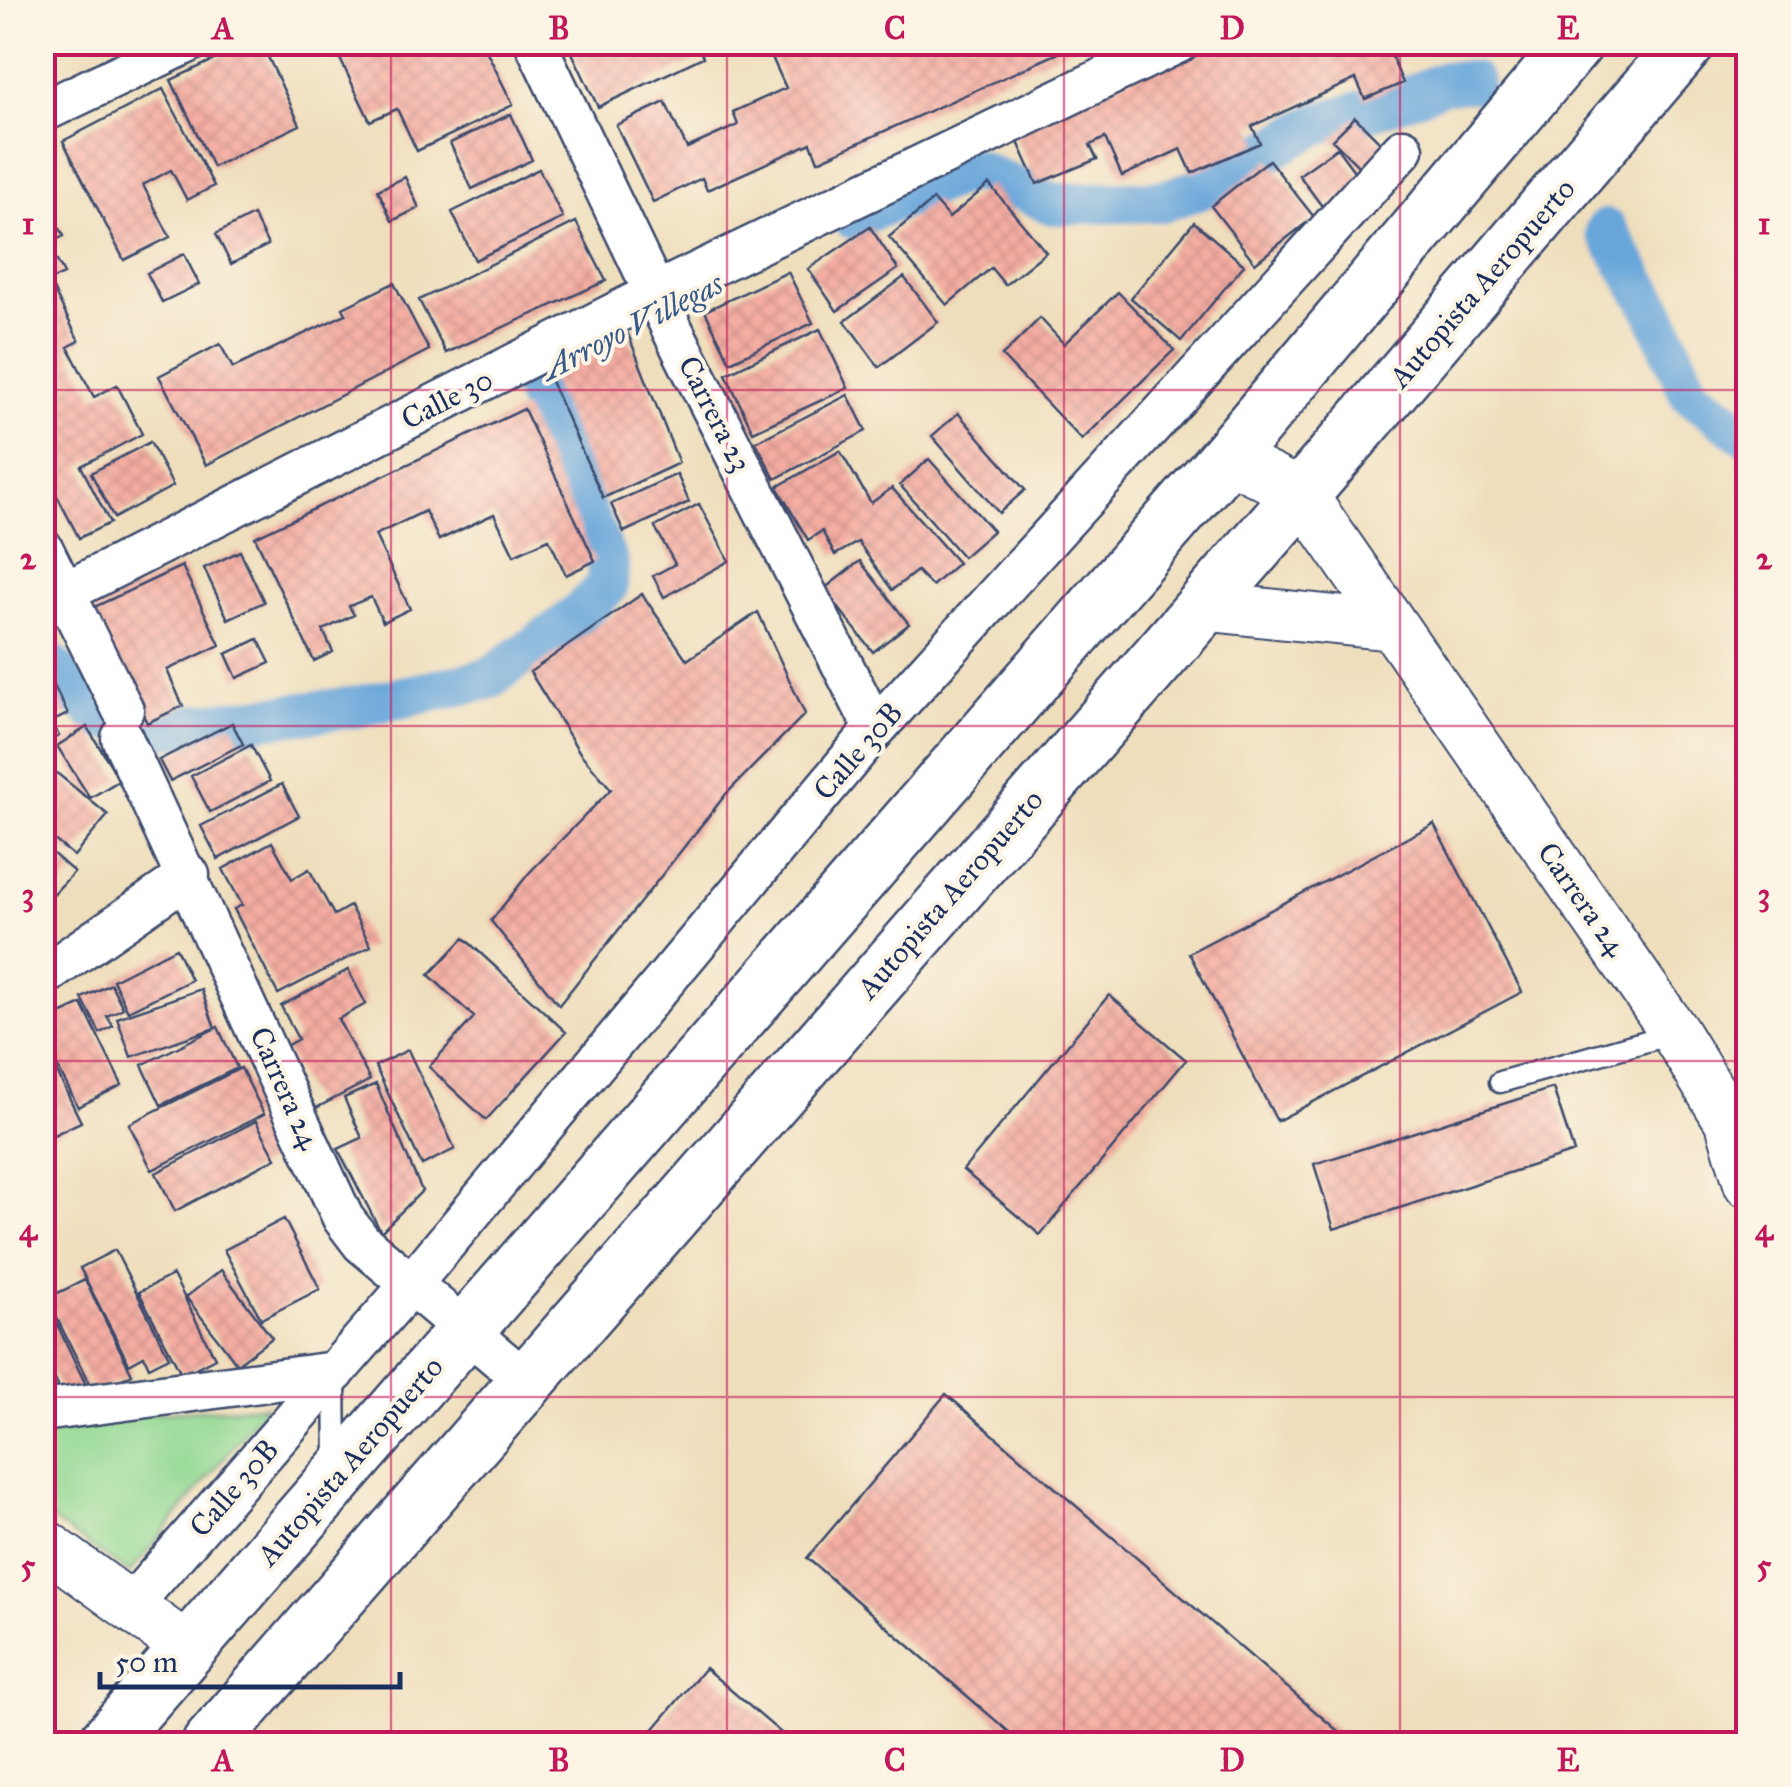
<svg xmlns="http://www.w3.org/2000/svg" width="1791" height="1787" viewBox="0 0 1791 1787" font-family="'IM FELL Great Primer',serif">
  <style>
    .green { fill: #91d892; stroke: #568478; stroke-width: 2.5 }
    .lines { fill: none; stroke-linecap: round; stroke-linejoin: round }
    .canal { stroke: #67a6da; stroke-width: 42 }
    .building { fill: url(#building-cross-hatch) }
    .service-casing { stroke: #3b496c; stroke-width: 25 }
    .minor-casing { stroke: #3b496c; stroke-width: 45 }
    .tertiary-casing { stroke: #3b496c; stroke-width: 52 }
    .trunk-casing { stroke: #3b496c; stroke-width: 60 }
    .service { stroke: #fff; stroke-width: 20 }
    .minor { stroke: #fff; stroke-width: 40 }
    .tertiary { stroke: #fff; stroke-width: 48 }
    .trunk { stroke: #fff; stroke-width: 55 }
    .grid { fill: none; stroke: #c2185b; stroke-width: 2.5; stroke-opacity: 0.55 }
    .labels { text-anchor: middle; stroke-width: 8; stroke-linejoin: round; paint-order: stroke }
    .street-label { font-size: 30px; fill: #1b2f5e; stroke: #fcf5e5 }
    .water-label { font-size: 32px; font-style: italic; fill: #365989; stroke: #fcf5e5 }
    .neatline { fill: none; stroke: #c2185b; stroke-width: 4 }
    .grid-label { font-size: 32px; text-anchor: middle; font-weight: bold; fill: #c2185b }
  </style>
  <defs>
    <pattern id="building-cross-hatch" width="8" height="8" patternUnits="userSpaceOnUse" patternTransform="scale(2.5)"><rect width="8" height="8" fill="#f5ada2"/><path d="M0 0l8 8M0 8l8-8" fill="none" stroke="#d1958e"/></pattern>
  </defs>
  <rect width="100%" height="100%" fill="#fcf5e5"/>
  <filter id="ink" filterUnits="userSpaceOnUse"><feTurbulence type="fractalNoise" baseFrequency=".01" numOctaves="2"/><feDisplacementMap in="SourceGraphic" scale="20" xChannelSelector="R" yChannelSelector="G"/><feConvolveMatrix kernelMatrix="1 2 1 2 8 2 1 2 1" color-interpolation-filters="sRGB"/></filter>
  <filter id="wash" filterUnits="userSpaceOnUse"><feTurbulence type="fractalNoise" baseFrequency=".0048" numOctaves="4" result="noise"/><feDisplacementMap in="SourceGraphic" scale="40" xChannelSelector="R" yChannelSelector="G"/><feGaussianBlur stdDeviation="2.25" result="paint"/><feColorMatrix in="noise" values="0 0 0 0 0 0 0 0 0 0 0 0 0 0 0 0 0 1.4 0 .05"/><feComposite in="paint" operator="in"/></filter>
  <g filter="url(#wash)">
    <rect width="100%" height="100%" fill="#efdebc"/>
    <!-- green -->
    <path class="green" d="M266,1406l-136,167 -87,-59 -1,-94z"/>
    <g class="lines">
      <!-- canal -->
      <path class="canal" d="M852,218l122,-49 79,35 110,-3 37,-12 117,-65 72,-20 56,-22h27
        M1606,230l49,81 35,83 58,42
        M42,655l58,62 48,13 208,-23 132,-28 79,-55 40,-37 1,-22 -78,-186 8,-12 37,-17"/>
    </g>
    <g id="blocks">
      <!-- building -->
      <path class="building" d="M42,42h20l-19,10 6,12 -7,3z
        M252,42h9l39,83 -87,42 -42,-87z
        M332,42h41l4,9 19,-9h86l31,63 -96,46 -20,-42 -27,12z
        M567,42h128l8,15 -105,50z
        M765,42h318l-265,119 -7,-18 -104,47 -5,-12 -49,24 -37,-77 49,-23 22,46 51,-23 -5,-13 53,-24z
        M1209,42h210l-28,13 12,28 -38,16 -9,-20 -104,47 8,17 -68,30 -11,-24 -59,27 -17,-38 -15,7 7,14 -60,25 -24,-53z
        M163,89l51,97 -27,14 -16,-30 -28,15 27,52 -46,23 -61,-119z
        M511,114l21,46 -60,29 -22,-46z
        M1355,117l33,33 -23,23 -33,-33z
        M1337,148l25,34 -38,27 -25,-34z
        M1269,160l45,57 -59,46 -44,-57z
        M539,169l24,49 -88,42 -23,-48z
        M405,177l14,31 -27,13 -14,-31z
        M989,184l57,68 -41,33 -14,-17 -44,37 -58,-68 44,-37 16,18z
        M48,206l16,30 -16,8 16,30 -15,7 30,60 -11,6 26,50 23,-12 25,49 -61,32 29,57 -31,15 -37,-71v-258z
        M253,215l15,30 -37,19 -15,-30z
        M576,222l30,59 -160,72 -27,-53z
        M1194,222l50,43 -63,76 -50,-43z
        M870,227l28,42 -61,42 -29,-42z
        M184,254l15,30 -37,18 -15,-29z
        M788,272l25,51 -83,39 -25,-51z
        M904,277l34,45 -59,45 -34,-46z
        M394,283l35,67 -223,115 -47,-89 61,-32 13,24 113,-54 -3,-6z
        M1118,292l56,58 -92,90 -80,-84 38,-38 24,26z
        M820,329l28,59 -95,44 -27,-58z
        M628,334l51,129 -76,35 -57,-128z
        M848,395l18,36 -91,48 -19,-37z
        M524,409l71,152 -29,14 -17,-36 -35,16 -20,-41 -55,26 -14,-29 -50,24 35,74 -27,13 -12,-25 -22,9 5,9 -31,15 10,22 -19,9 -59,-124z
        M958,413l67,77 -26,23 -67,-77z
        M150,442l23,44 -59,32 -23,-45z
        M840,451l31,52 21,-15 66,75 -26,23 -15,-15 -25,19 -34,-48 -23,13 -13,-24 -14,9 -31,-53z
        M929,459l64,72 -30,26 -63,-72z
        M677,474l12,28 -65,30 -13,-28z
        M699,504l30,57 -65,36 -11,-21 22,-12 -20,-37z
        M240,551l24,51 -36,17 -24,-51z
        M860,561l49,63 -36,28 -49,-63z
        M182,566l38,79 -53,25 16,36 -36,17 -55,-115z
        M642,594l45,66 71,-48 47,102 -79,80 -167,211 -68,-84 38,-48 82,-84 -31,-36 -50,-81z
        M258,639l12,24 -33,15 -11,-24z
        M42,662l26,52 -17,8 8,14 -17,8z
        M232,723l11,21 -73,37 -11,-21z
        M87,727l33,53 -30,18 -33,-52z
        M251,745l19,36 -60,31 -19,-36z
        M47,765l61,50 -34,41 -32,-26v-60z
        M282,784l17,32 -81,43 -17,-33z
        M1434,824l88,168 -245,129 -88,-168z
        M272,842l20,37 17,-10 25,46 16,-9 21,40 -93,48 -44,-85 8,-4 -19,-36z
        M42,844l32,28 -32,34z
        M464,938l102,94 -80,88 -57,-53 45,-50 -45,-42z
        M176,948l15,32 -63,31 -15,-31z
        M348,970l18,34 -28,15 32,61 -54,28 -32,-61 14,-8 -17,-33z
        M111,984l12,24 -16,8 6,10 -13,7 -18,-35z
        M201,989l14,39 -84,29 -14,-39z
        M1109,995l77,65 -146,175 -77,-65z
        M82,1004l40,81 -44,22 -36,-71v-14z
        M218,1027l19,41 -76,37 -19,-40z
        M42,1041l39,81 -34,16 -5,-10z
        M408,1050l47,99 -33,16 -47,-99z
        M241,1068l23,46 -112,56 -23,-46z
        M376,1084l46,107 -41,41 -43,-83 24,-11 -18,-40z
        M1553,1088l21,64 -240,77 -20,-65z
        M256,1121l20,37 -101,53 -19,-38z
        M284,1219l36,70 -59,30 -37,-69z
        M115,1250l54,107 -20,10 -5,-11 -15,8 -49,-96z
        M221,1270l51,68 -35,26 -51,-67z
        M173,1275l42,83 -33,17 -43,-83z
        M85,1280l47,94 -38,19 -47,-95z
        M42,1293l45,94 -23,11 -22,-45z
        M946,1394l407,350h-330l-216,-186z
        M705,1668l89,76h-153z"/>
    </g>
  </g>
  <g filter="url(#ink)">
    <use href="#blocks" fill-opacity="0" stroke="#3b496c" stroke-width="2.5"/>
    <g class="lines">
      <!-- service casing -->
      <g class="service-casing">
        <path id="service" d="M1500,1082l175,-49
          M335,1374l1,91"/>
      </g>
      <!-- minor casing -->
      <g class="minor-casing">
        <path id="minor" d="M535,42l140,293 200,394
          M42,112l147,-70
          M42,548l81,162
          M42,604l613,-311 524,-251
          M122,738l221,480 19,25 163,137
          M42,977l147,-102
          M42,1411l293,-39
          M133,1603l280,-321 462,-553 528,-580"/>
      </g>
      <!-- tertiary casing -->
      <g class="tertiary-casing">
        <path id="tertiary" d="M1227,457l75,37 373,539 55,90 18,60
          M1201,606l192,20
          M42,1542l147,107"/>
      </g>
      <!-- trunk casing -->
      <g class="trunk-casing">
        <path id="trunk" d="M105,1744l1122,-1287 349,-415
          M210,1744l1092,-1250 386,-452"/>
      </g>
      <!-- service -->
      <use href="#service" class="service"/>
      <!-- minor -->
      <use href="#minor" class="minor"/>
      <!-- tertiary -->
      <use href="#tertiary" class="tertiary"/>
      <!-- trunk -->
      <use href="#trunk" class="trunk"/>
    </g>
  </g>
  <!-- grid -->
  <path class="grid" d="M391,42v1702M727,42v1702M1064,42v1702M1400,42v1702M42,390h1706M42,726h1706M42,1061h1706M42,1397h1706"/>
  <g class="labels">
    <!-- street labels -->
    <g class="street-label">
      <text transform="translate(1482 283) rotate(-49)" y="10">Autopista Aeropuerto</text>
      <text transform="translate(447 399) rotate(-27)" y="10">Calle 30</text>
      <text transform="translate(715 414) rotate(63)" y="10">Carrera 23</text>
      <text transform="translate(858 751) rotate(-49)" y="10">Calle 30B</text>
      <text transform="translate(950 894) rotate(-49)" y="10">Autopista Aeropuerto</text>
      <text transform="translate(1582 899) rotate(55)" y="10">Carrera 24</text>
      <text transform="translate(285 1088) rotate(66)" y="10">Carrera 24</text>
      <text transform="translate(350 1461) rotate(-49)" y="10">Autopista Aeropuerto</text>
      <text transform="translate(234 1488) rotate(-49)" y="10">Calle 30B</text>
    </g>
    <!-- water labels -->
    <g class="water-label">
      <text transform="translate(632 326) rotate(-27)" y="11">Arroyo Villegas</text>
    </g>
  </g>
  <!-- margin -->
  <rect width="1791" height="1787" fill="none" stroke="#fcf5e5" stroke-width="110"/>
  <!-- scale -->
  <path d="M100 1672v15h300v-15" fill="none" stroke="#1b2f5e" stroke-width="5"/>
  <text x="115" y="1672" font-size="30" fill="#1b2f5e" stroke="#fcf5e5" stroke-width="8" paint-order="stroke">50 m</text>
  <rect x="55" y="55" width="1681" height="1677" class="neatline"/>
  <g class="grid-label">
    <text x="223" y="39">A</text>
    <text x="559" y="39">B</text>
    <text x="895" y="39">C</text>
    <text x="1232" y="39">D</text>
    <text x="1568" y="39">E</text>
    <text x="28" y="234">1</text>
    <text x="1764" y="234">1</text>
    <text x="28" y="569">2</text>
    <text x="1764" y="569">2</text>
    <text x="28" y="905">3</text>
    <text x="1764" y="905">3</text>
    <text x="28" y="1240">4</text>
    <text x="1764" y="1240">4</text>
    <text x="28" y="1576">5</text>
    <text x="1764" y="1576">5</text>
    <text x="223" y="1771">A</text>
    <text x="559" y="1771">B</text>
    <text x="895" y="1771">C</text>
    <text x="1232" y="1771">D</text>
    <text x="1568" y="1771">E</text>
  </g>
</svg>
